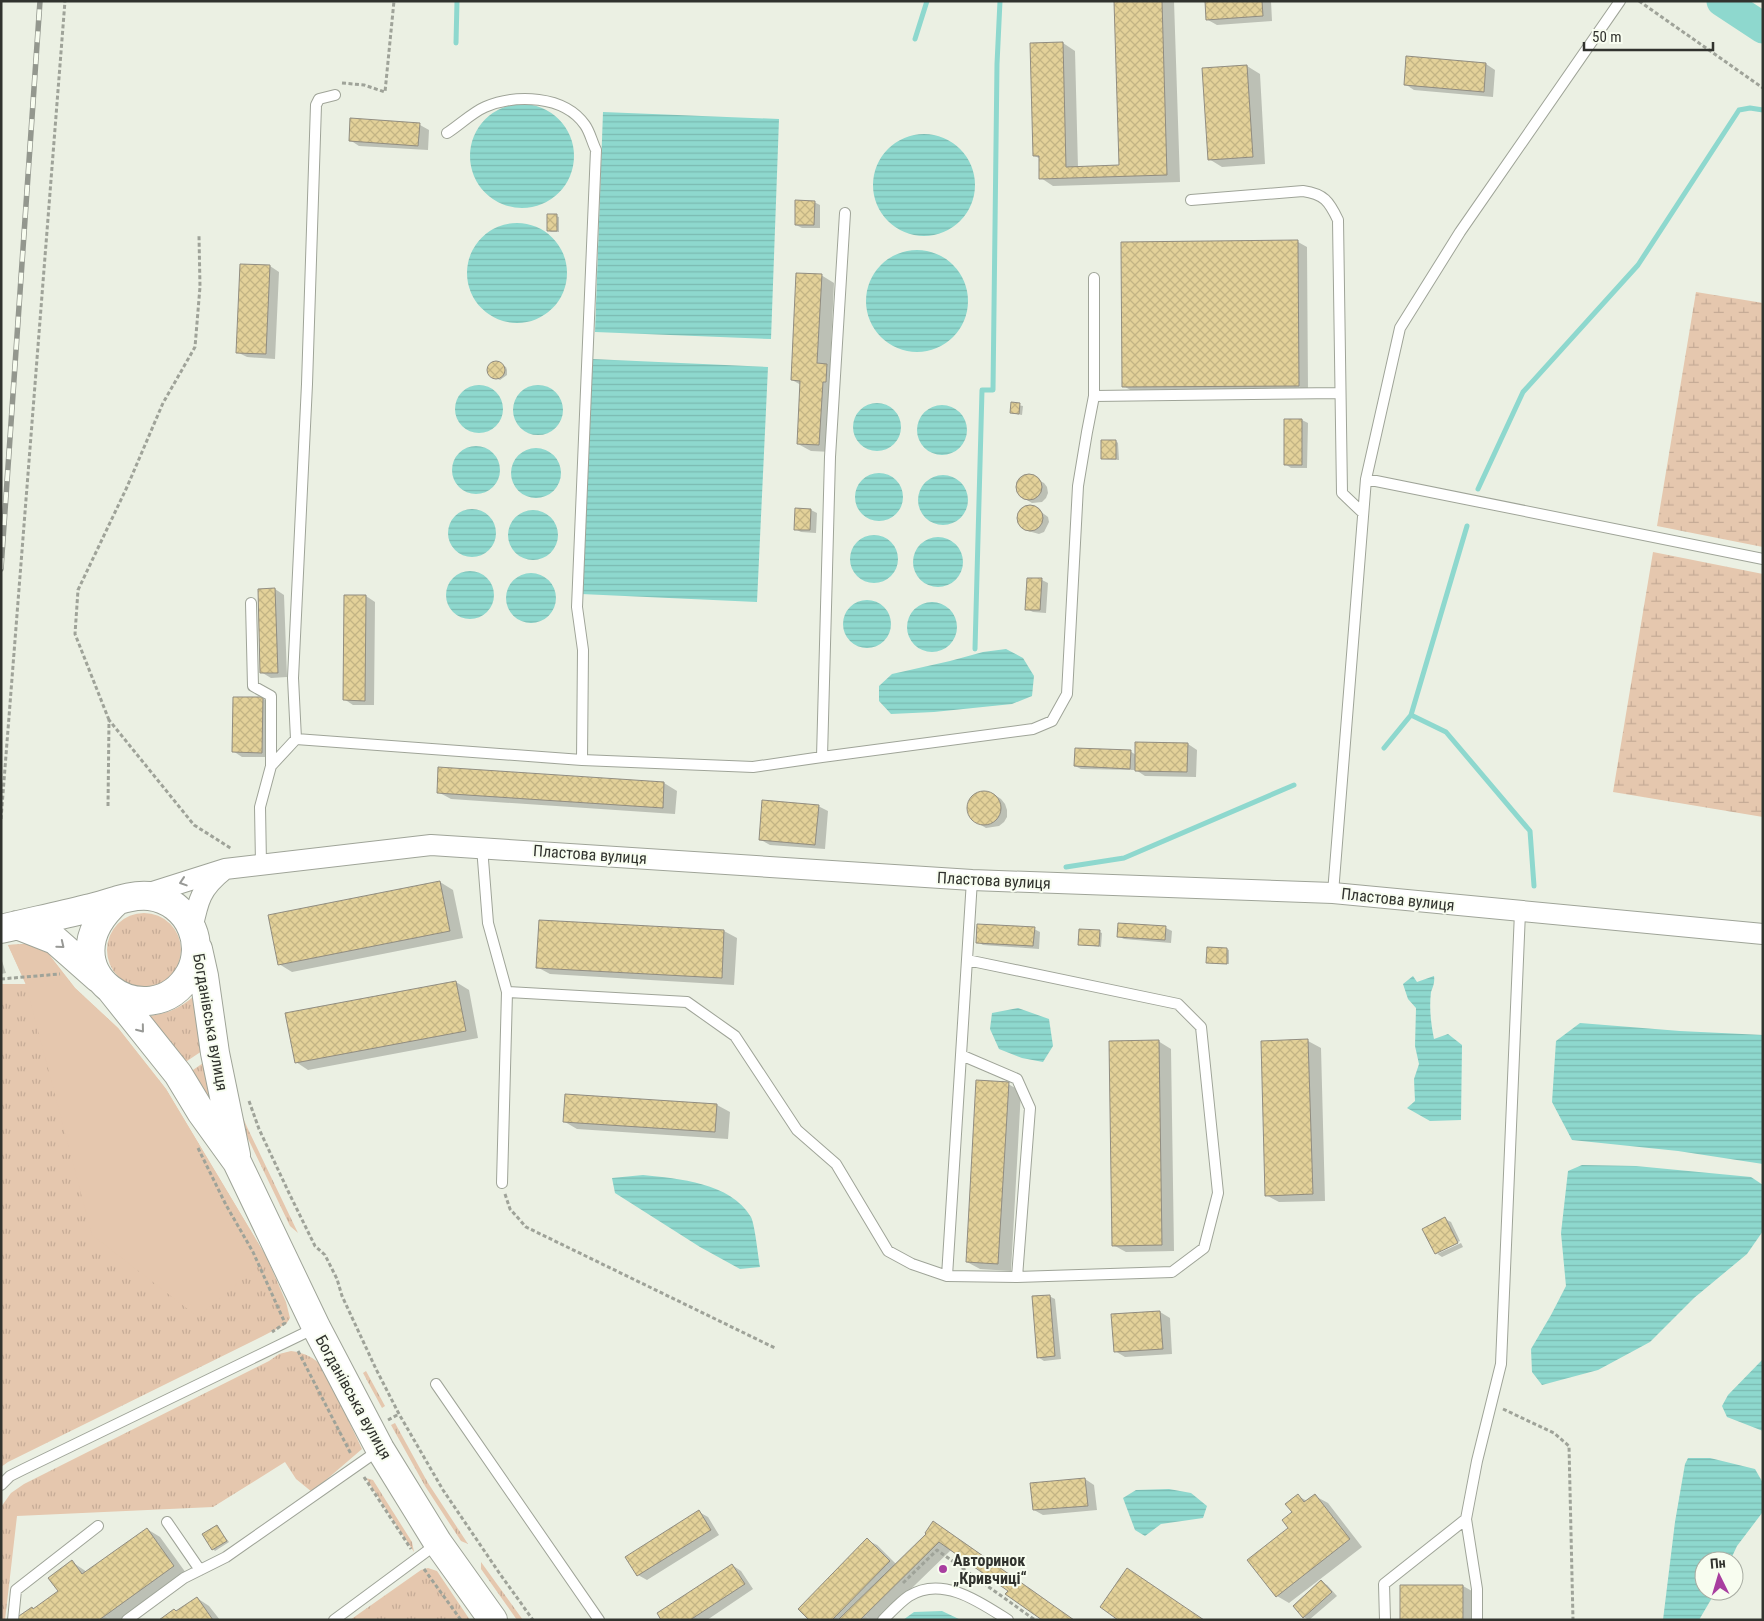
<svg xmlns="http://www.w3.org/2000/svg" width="1764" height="1621" viewBox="0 0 1764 1621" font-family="'Roboto Condensed',sans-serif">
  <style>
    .grass { fill: url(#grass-tufts) }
    .wetland { fill: url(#wetland-marsh) }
    .park { fill: #e5c7ae }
    .water { fill: url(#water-rules) }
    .shadow { fill: #0003 }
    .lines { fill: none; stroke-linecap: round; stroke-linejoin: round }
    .stream { stroke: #8ed8ce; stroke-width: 5 }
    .river { stroke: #8ed8ce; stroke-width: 31 }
    .building { fill: url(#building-cross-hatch); stroke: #918d81 }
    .service-casing { stroke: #9fa498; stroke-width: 12 }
    .minor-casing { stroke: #9fa498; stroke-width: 22 }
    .secondary-casing { stroke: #9fa498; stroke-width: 30 }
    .path { stroke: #9fa399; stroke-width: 3; stroke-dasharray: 4 2.5; stroke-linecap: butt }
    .service { stroke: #fff; stroke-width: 10 }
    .minor { stroke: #fff; stroke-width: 20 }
    .secondary { stroke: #fff; stroke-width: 28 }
    .rail-casing { stroke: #93978e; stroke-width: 5.5 }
    .rail { stroke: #f8fdf0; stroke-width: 4; stroke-dasharray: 11; stroke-linecap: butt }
    .oneway { stroke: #989996 }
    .poi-dot { fill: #a83e9f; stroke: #f8fdf0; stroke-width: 2 }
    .labels { text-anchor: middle; stroke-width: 4; stroke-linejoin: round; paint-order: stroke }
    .street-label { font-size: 16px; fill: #31332e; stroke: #f8fdf0 }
    .poi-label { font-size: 16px; font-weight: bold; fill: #31332e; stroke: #f8fdf0; text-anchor: start }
  </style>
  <defs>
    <pattern id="grass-tufts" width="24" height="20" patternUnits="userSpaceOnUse" patternTransform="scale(1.25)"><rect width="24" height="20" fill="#e5c7ae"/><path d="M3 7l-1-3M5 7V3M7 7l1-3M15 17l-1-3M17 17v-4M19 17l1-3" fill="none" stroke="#c5ab96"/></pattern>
    <pattern id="wetland-marsh" width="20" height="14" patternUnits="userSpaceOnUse" patternTransform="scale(1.25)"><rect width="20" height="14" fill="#e5c7ae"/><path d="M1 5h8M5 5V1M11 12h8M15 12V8" fill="none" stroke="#c5ab96"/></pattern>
    <pattern id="water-rules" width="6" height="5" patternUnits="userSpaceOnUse" patternTransform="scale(1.25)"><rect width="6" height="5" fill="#8ed8ce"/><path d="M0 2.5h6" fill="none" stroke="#7bbab1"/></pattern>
    <pattern id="building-cross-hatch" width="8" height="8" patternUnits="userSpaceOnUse" patternTransform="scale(1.25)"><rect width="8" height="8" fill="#e3d199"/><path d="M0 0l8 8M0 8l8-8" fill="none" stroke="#c3b484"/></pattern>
  </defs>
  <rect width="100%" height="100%" fill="#ebf0e3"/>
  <!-- grass -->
  <path class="grass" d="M107 950a37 37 0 1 1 74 0a37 37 0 1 1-74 0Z
    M40,943l35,45 43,40 48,61 101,169 19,44 4,16 -4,6 -23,12 -255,126 -7,5v-483h25l-18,-39z
    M195,995l10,54 -21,14 -42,-46c21,-2 37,-7 53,-22z
    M206,1061l10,53 -12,-24 -14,-18z
    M241,1113l6,14 51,106 -8,-7 -49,-102z
    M291,1351c14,2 22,6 32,16l39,82 -50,43 -16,-13 -11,-17 -72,45 -196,9 -12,104h-4v-113l10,-14 13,-9 245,-123 10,-7z
    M366,1371l19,35 -3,2 -19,-35z
    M395,1423l33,60 40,61 -7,-3 -36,-55 -34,-61z
    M366,1478l7,2 39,62 2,10z
    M481,1562l42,58h-6l-36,-51z
    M428,1568l9,3 33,49h-120l71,-50z"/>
  <!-- wetland -->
  <path class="wetland" d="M1696,292l67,11v244l-106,-21z
    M1653,552l110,22v243l-150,-25z"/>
  <!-- park -->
  <path class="park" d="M40,943l35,45 43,40 48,61 101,169 -69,59 -106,-82 -66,-250 -18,-40z"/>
  <!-- water -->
  <path class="water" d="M470 156a52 52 0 1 1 104 0a52 52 0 1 1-104 0Z
    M603,112l176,7 -8,220 -176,-7z
    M873 185a51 51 0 1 1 102 0a51 51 0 1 1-102 0Z
    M467 273a50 50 0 1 1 100 0a50 50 0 1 1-100 0Z
    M866 301a51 51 0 1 1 102 0a51 51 0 1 1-102 0Z
    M592,359l176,8 -11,235 -176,-8z
    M455 409a24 24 0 1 1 48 0a24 24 0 1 1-48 0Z
    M513 410a25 25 0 1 1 50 0a25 25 0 1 1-50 0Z
    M853 427a24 24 0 1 1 48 0a24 24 0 1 1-48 0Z
    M917 430a25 25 0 1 1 50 0a25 25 0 1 1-50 0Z
    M452 470a24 24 0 1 1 48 0a24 24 0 1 1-48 0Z
    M511 473a25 25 0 1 1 50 0a25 25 0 1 1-50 0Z
    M855 497a24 24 0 1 1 48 0a24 24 0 1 1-48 0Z
    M918 500a25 25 0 1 1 50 0a25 25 0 1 1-50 0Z
    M448 533a24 24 0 1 1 48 0a24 24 0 1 1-48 0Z
    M508 535a25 25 0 1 1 50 0a25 25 0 1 1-50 0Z
    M850 559a24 24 0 1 1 48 0a24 24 0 1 1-48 0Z
    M913 562a25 25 0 1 1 50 0a25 25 0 1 1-50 0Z
    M446 595a24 24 0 1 1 48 0a24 24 0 1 1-48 0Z
    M506 598a25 25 0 1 1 50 0a25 25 0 1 1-50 0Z
    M843 624a24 24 0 1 1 48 0a24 24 0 1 1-48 0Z
    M907 627a25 25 0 1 1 50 0a25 25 0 1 1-50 0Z
    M1006,649l17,9 11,18 -2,20 -20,8 -78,8 -43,2 -12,-13v-15l13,-12 58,-13 33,-9z
    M1413,976l4,6 17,-6c1,7 -1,10 -3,16 -2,16 0,32 3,47l14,-5 14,11 -1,75 -31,1 -23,-13 8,-7 -1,-22 5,-15 -4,-18 1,-38 -8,-9 -5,-15z
    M1018,1008l31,11 4,27 -10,16 -21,-4 -23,-9 -9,-20 2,-16z
    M1580,1023l100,8 83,4v129l-85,-13 -106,-11 -20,-38 4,-61z
    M1582,1165l54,1 115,11 12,8v46l-16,23 -53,44 -44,44 -52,28 -56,15 -10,-13 -1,-23 20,-34 15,-29 -5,-53 7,-62z
    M643,1175c36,4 87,7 108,42 4,8 7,39 9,50l-20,2 -40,-22 -85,-54 -3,-15z
    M1763,1359v72l-36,-14 -5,-11 6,-11z
    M1688,1458h22l45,11 8,14 -1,30 -25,33 -7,15h-26v30h12l-17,29h-36l12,-98 10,-58z
    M1169,1489l22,4 16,13 -4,12 -42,6 -16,12 -10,-6 -12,-32 13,-8z
    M942,1611l19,9h-58l11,-8z"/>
  <!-- shadow -->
  <path class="shadow" d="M1115,1h59l6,181 -127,4 -12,-8 -1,-19 -5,-3 28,-113 12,8 3,117 42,-1z
    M1206,1h65l1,20 -55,4 -9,-5z
    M1407,57l79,7 9,6 -2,27 -79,-7 -9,-6z
    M1247,66l13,8 5,90 -43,3 -13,-8z
    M420,125l9,5 -1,20 -69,-4 -9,-6z
    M814,202l6,3v23h-18l-6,-3z
    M556,216l3,1v15h-8l-3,-2z
    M1298,242l9,5 1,143 -175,2 -9,-6z
    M242,265l28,1 9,6 -4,87 -28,-2 -10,-5z
    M821,275l13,8 -4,84 9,5 -7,80 -21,-1 -13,-7 3,-59 -9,-5z
    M494,362l12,5 1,3v5l-7,5 -11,-5 -2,-4 1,-4z
    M1012,404l11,2 -1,9 -11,-2z
    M1302,420l6,3 -1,45h-16l-6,-4z
    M1116,441l2,2 1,17 -17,-1z
    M1028,475l16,8 3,4 1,6 -2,5 -4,4 -10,1 -12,-7 -3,-5v-5l6,-9z
    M1027,506h6l15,11 1,5 -5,10 -5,2 -11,-3 -6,-4 -3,-4 -2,-5 2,-6z
    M796,509l15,1 6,3 -1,20 -15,-1 -6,-3z
    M1042,580l6,3 -2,30 -13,-1 -6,-3z
    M275,589l9,6 3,82 -16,1 -10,-6z
    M345,596h21l9,6 -1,103h-21l-9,-6z
    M262,698l10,6 -1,53h-29l-9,-6z
    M1188,744l9,6 -1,27 -51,-1 -9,-6 -55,-1 -6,-3 55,-15 6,4z
    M664,783l13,8 -2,23 -224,-15 -13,-7z
    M982,792h7l6,3 6,4 4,5 2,6v7l-3,5 -5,4 -13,2 -12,-7 -4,-5 -2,-6 3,-12z
    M818,806l10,5 -3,38 -55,-4 -9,-5z
    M440,882l13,8 10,48 -171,34 -13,-8z
    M1166,928l6,3 -1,12 -47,-4 -6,-3z
    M1034,929l6,3 -1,17 -56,-4 -5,-3z
    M724,931l13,7 -3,47 -184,-11 -13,-7z
    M1099,932l3,1 -1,14 -21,-3z
    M1227,949l2,1v14l-22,-2z
    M1,958l5,15 -5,1z
    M456,982l13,8 9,48 -170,32 -12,-8z
    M1158,1041l13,8 3,202 -48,1 -13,-7z
    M1308,1041l13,7 4,153 -46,1 -13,-7 -4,-153z
    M1008,1084l13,7 -10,180 -31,-2 -13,-7z
    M717,1105l13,7 -2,27 -151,-10 -12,-7z
    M1445,1219l6,3 9,19 -23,11v2l24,-11 2,4 -21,10 -6,-4z
    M1049,1296l6,3 6,60 -17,2 -6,-4z
    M1160,1312l10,6 2,36 -47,3 -10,-6 -2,-36z
    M1085,1479l9,6 3,25 -54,5 -9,-5z
    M1298,1496l9,5 8,-5 13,7 34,44 -73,56 -12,-7z
    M699,1512l9,5 11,18 -72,45 -9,-5z
    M933,1523l13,7 127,90 -63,-30 -59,-40 -72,70h-68l56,-80 10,5 19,19 32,-30z
    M217,1527l12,15 -14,9 -2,-2z
    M147,1529l13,8 26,36 -65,47h-103l42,-28 12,-30 15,10z
    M732,1565l9,6 12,18 -46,31h-44z
    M1321,1582l6,3 10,11 -28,24 -5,-3z
    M1463,1586l9,5v29h-71z
    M197,1598l12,8 11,14h-59l16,-8z"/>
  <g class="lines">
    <!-- stream -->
    <path class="stream" d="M915,39l12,-38
      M456,43l1,-42
      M1478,489l45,-97 115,-127 101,-155 11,-2 13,2
      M975,649l7,-259h11l4,-326 3,-63
      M1411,715l35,17 84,99 4,55
      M1384,748l27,-33 56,-189
      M1066,867l58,-9 170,-73"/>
    <!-- river -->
    <path class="river" d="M1722,1l41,27"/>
  </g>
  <!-- building -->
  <path class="building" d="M1114,1h48l5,174 -128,4v-23h-6l-3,-113 33,-1 3,125 53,-2z
    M1205,1h57l1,15 -57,4z
    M1406,56l80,7 -2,29 -80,-7z
    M1247,65l6,92 -45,3 -6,-92z
    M350,118l70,5 -2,23 -69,-5z
    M795,200l20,1 -1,24h-19z
    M547,214h10v17h-10z
    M1298,240l1,146 -177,1 -1,-145z
    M240,264l30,1 -4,89 -30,-1z
    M796,273l26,1 -5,89 10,1 -1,18h-3l-4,63 -22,-1 3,-63 -9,-1z
    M487 370a9 9 0 1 1 18 0a9 9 0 1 1-18 0Z
    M1011,402l9,1 -1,11 -9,-1z
    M1284,419h18v46h-18z
    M1101,440h15v19h-15z
    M1016 487a13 13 0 1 1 26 0a13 13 0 1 1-26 0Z
    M1017 518a13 13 0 1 1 26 0a13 13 0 1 1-26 0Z
    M795,508l16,1 -1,21h-16z
    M1027,578h15l-2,32h-15z
    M275,588l3,85h-18l-2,-84z
    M344,595h22l-1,106 -22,-1z
    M233,697h30l-1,56 -30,-1z
    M1135,742l53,1 -1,29 -52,-1z
    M1075,748l56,2 -1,19 -56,-3z
    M438,767l226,15 -1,26 -226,-15z
    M967 808a17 17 0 1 1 34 0a17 17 0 1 1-34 0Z
    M762,800l57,5 -4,40 -56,-5z
    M440,881l10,50 -172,34 -10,-50z
    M539,920l185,10 -2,48 -186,-10z
    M1118,923l48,3 -1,14 -48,-3z
    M977,924l58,3 -2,19 -57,-3z
    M1079,929l21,1 -1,16 -21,-1z
    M1207,947l20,1v16l-21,-1z
    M456,981l10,50 -171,32 -10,-50z
    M1308,1039l5,155 -48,2 -4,-155z
    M1159,1040l3,205 -50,1 -3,-205z
    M976,1080l33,2 -11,182 -32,-2z
    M565,1094l152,10 -2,28 -152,-10z
    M1445,1217l13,26 -23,11 -13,-25z
    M1050,1295l5,61 -18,2 -5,-62z
    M1160,1311l3,38 -49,3 -3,-38z
    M1085,1478l3,28 -55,4 -3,-27z
    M1298,1494l6,8 11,-8 35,45 -74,58 -29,-37 41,-32 -6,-8 10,-8 -7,-8z
    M699,1510l12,20 -74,46 -12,-19z
    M933,1521l83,58 58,41h-32l-37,-26 3,-3 -69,-49 -79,78h-22l88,-86 -1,-1z
    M217,1525l10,16 -15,9 -10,-16z
    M147,1528l27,38 -75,54h-82l-1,-2 16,-11 1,2 25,-18 -10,-13 24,-18 10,14z
    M867,1538l23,23 -58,59h-23l-11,-11z
    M732,1564l13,20 -55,36h-29l-4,-7z
    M1127,1568l77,52h-86l-18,-13z
    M1321,1580l11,12 -29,26 -10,-12z
    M1400,1585h63v35h-63z
    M197,1597l16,23h-54l15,-11 2,2z"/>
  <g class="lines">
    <!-- service casing -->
    <g class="service-casing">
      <path id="service" d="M447,133c11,-7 26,-21 38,-26 31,-13 79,-12 100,18 5,7 7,17 11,25l-19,457 6,43 -1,110
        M1191,200l112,-9c21,3 26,10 35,29l4,273 21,20
        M845,213l-15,244 -8,300 211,-28 19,-8 15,-27 11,-208 9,-54 7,-36v-118
        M1094,396l246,-3
        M1366,479l397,80
        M251,603l2,83 18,10v70l-11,41 1,57
        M296,739l286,21 171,7 69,-10
        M271,766l25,-27 -3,-61 14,-294 9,-279 3,-6 16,-4
        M482,847l6,76 19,69 180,10 48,34 62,94 39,34 52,87 24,13 35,12 70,1 13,-169 -13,-29 -56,-24 11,-175
        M1333,893l33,-414 34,-151 60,-96 160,-231
        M967,960l211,44 23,23 17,166 -14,55 -32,24 -155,5
        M502,1183l5,-191
        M947,1276l14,-221
        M436,1384l163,236
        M1,1485l9,-9 14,-7 291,-141
        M1466,1519l11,70v31
        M167,1522l33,48
        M13,1620l3,-30 82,-64
        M127,1620l57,-42 42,-21 153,-107
        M334,1620l104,-77
        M883,1620c8,-8 17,-18 26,-24 33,-21 71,6 99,24
        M1385,1620l-1,-36 82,-65 11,-58 24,-97 19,-452"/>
    </g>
    <!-- minor casing -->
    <g class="minor-casing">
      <path id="minor" d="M143,895l82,-26 206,-24 541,35 361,13 430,41
        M192,930c6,-29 8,-41 32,-60"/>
    </g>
    <!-- secondary casing -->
    <g class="secondary-casing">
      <path id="secondary" d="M17,925l38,15 43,38
        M1,929c29,-7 57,-13 85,-20 21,-4 42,-15 63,-13 19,2 36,15 43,33 6,14 5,31 -2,44 -39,69 -151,-3 -72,-73
        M198,949l6,27 11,77 21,102
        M111,990l67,84 23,38 36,50 79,165 64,122 58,94 55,77"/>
    </g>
    <!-- path -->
    <path class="path" d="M1639,1l124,87
      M342,83l22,2 21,7 9,-91
      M109,720l-34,-86 3,-44 49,-103 36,-84 32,-56 5,-60 -1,-51
      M108,806l1,-86 85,105 38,24
      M1,819l64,-818
      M1,979l59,-5
      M249,1101l10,28 30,64 26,53 10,9 12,24 5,17 34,73 23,45 44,76 57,84 33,46
      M198,1148l28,57 27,47 32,71 -13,9
      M505,1194l5,15 16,18 249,121
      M298,1351l53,103
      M1503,1409l51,24 15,13 4,174
      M388,1420l11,-6
      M364,1477l47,72
      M424,1569l37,51
      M903,1583l34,-33 98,70"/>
    <!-- service -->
    <use href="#service" class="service"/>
    <!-- minor -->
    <use href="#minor" class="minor"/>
    <!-- secondary -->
    <use href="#secondary" class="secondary"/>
    <!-- rail casing -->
    <g class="rail-casing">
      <path id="rail" d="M1,569l39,-568"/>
    </g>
    <!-- rail -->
    <use href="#rail" class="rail"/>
  </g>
  <!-- one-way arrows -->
  <defs><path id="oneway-chevron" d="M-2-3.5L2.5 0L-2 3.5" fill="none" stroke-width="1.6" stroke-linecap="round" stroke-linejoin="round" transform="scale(1.25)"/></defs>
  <g class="oneway">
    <use href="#oneway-chevron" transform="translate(183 882) rotate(162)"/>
    <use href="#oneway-chevron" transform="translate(61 945) rotate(39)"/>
    <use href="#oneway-chevron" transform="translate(141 1029) rotate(51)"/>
  </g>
  <!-- markers -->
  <circle class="poi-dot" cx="943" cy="1569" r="5"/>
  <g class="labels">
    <!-- street labels -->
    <g class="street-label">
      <text transform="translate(590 854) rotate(4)" y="6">Пластова вулиця</text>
      <text transform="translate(994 880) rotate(3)" y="6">Пластова вулиця</text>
      <text transform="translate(1398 899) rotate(6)" y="6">Пластова вулиця</text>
      <text transform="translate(211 1022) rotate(80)" y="6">Богданівська вулиця</text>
      <text transform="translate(354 1397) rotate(61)" y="6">Богданівська вулиця</text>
    </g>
    <!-- poi labels -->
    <g class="poi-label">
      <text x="953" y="1566">Авторинок<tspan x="953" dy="18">„Кривчиці“</tspan></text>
    </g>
  </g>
  <!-- border -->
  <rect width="1764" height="1621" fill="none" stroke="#31332e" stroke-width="5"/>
  <!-- north arrow -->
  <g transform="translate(1719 1576) rotate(355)"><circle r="24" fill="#f8fdf0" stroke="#a8aca2"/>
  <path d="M0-4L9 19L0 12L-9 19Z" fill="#a83e9f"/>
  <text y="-8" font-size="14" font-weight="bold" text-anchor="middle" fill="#31332e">Пн</text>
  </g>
  <!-- scale -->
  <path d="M1584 42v8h129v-8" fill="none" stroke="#31332e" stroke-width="2.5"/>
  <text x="1592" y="42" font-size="15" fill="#31332e" stroke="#f8fdf0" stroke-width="4" paint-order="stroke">50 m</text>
</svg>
